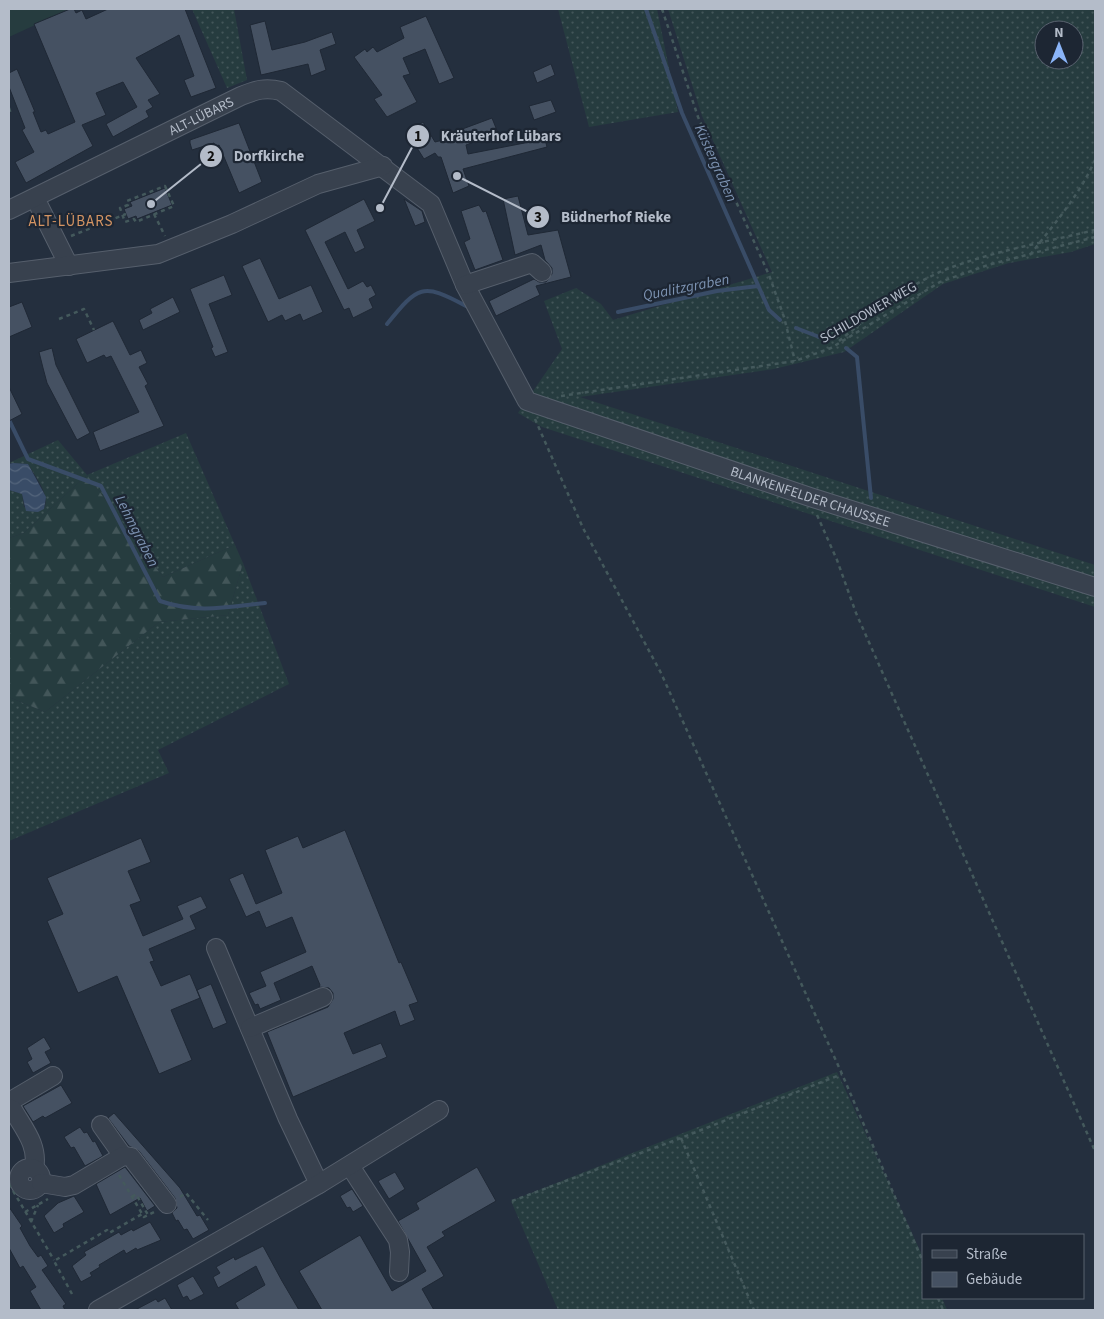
<svg xmlns="http://www.w3.org/2000/svg" width="1104" height="1319" viewBox="0 0 1104 1319" font-family="'Source Sans 3',sans-serif">
  <style>
    .grass { fill: url(#grass-dots); fill-rule: evenodd }
    .forest { fill: url(#forest-firs) }
    .park { fill: #263c3f }
    .water { fill: url(#water-waves) }
    .lines { fill: none; stroke-linecap: round; stroke-linejoin: round }
    .stream { stroke: #394c67; stroke-width: 4 }
    .building { fill: #455162; stroke: #1f2835 }
    .minor-casing { stroke: #565f6c; stroke-width: 20 }
    .path { stroke: #44595c; stroke-width: 2.5; stroke-dasharray: 4 4; stroke-linecap: butt }
    .minor { stroke: #38414e; stroke-width: 18 }
    .labels { text-anchor: middle; stroke-width: 4.5; stroke-linejoin: round; paint-order: stroke }
    .street-label { font-size: 14px; fill: #b4bcc9; stroke: #1d2633 }
    .water-label { font-size: 15px; font-style: italic; fill: #7c92b1; stroke: #1d2633 }
    .neighbourhood-label { font-size: 15px; letter-spacing: 1px; fill: #d59563; stroke: #1d2633 }
    .leader { fill: none; stroke: #b4bcc9; stroke-width: 2 }
    .callout-dot { fill: #b4bcc9; stroke: #1d2633; stroke-width: 2 }
    .mark-label { font-size: 15px; text-anchor: middle; font-weight: bold; fill: #111 }
    .callout-label { font-size: 15px; text-anchor: middle; font-weight: bold; fill: #b4bcc9; stroke: #1d2633; stroke-width: 4.5; stroke-linejoin: round; paint-order: stroke }
  </style>
  <defs>
    <pattern id="grass-dots" width="8" height="8" patternUnits="userSpaceOnUse" patternTransform="scale(1.25)"><rect width="8" height="8" fill="#263c3f"/><path d="M2 2h.1M6 6h.1" fill="none" stroke="#435659" stroke-width="1.8" stroke-linecap="round"/></pattern>
    <pattern id="forest-firs" width="22" height="20" patternUnits="userSpaceOnUse" patternTransform="scale(1.25)"><rect width="22" height="20" fill="#263c3f"/><path d="M5 1l3.5 6h-7zM16 11l3.5 6h-7z" fill="#435659"/></pattern>
    <pattern id="water-waves" width="16" height="10" patternUnits="userSpaceOnUse" patternTransform="scale(1.25)"><rect width="16" height="10" fill="#394c67"/><path d="M0 5q4-4 8 0t8 0" fill="none" stroke="#53647b"/></pattern>
  </defs>
  <rect width="100%" height="100%" fill="#242f3e"/>
  <!-- grass -->
  <path class="grass" d="M192,9h42l13,71 -20,8z
    M558,9h99l21,103 -89,15z
    M668,9h427v235l-24,8 -62,11 -66,21 -99,68 -70,17 -194,28 515,168v42l-553,-180 -24,-14 44,-64 -18,-48 32,-13 25,16 12,16 159,-48 -70,-156zM1044,30h30v30h-30z
    M186,433l49,112 -72,32 -76,-102 -63,58 -15,5v-48l13,4 2,13 20,2c7,-14 -9,-33 -16,-45l-19,-1 49,-23 29,35z
    M243,563l46,121 -131,66 11,23 -160,68v3v-147l36,15 114,-90 69,-7z
    M837,1072l86,185v41h19l5,12h-389l-47,-109z"/>
  <!-- forest -->
  <path class="forest" d="M87,475l76,102 72,-32 8,18 -15,52 -69,7 -114,90 -36,-15v-159l15,-5z"/>
  <!-- park -->
  <path class="park" d="M9,9h61l-61,28z"/>
  <!-- water -->
  <path class="water" d="M13,463l15,1 18,33 -2,12 -6,3 -12,-1 -4,-17 -13,-4v-26z"/>
  <g class="lines">
    <!-- stream -->
    <path class="stream" d="M646,9l36,104 87,197 11,10
      M618,312l99,-21 41,-5
      M387,324c31,-38 35,-42 79,-18
      M796,328l31,12
      M846,348l11,9 14,141
      M9,420l19,39 73,27 59,115c38,13 67,6 105,2"/>
  </g>
  <!-- building -->
  <path class="building" d="M70,9h4l2,4 6,-3 4,9 22,-10h77l31,79 -25,9 -7,-17 10,-4 -15,-41 -43,23 24,36 -12,6 5,7 -7,4 3,6 -36,20 -7,-13 31,-17 -14,-25 -27,11 10,22 -24,10 11,21 -67,37 -11,-21 19,-10 -12,-22 3,-2 -16,-41v-14l8,-4 18,43h-2l8,20 5,-2 2,4 27,-12 -41,-98z
    M426,16l28,62 -15,6 -14,-35 -22,9 7,16 -7,2 14,26 -30,15 -13,-18 8,-4 -28,-38 11,-8 2,3 6,-5 4,5 27,-14 -4,-11z
    M265,21l7,29 33,-8 27,-10 4,12 -16,6 6,20 -15,6 -3,-12 -47,11 -11,-50z
    M551,64l4,11 -18,8 -4,-11z
    M551,100l5,12 -22,8 -5,-14z
    M492,118l6,15 -32,12 2,9 77,-15 2,8 -84,22 6,17 -16,7 -12,-36h-3l-3,-4 -11,6 -17,-27 16,-10 12,20 24,-6 -2,-5z
    M239,123l23,59 -23,11 -20,-48 -4,2 -1,-4 -22,7 -2,-7v-3z
    M165,188l7,17 -35,14 -1,-3 -8,3 -4,-10 8,-3 -2,-4z
    M518,196l10,39 30,-5 13,47 -35,9 4,9 -44,21 -7,-15 45,-22 5,3h7l6,-8v-6l-7,-8 -4,-15 -26,10 -12,-56z
    M364,199l11,22 -18,9 8,18 -10,5 -10,-21 -20,10 23,47 15,-8 4,6 4,-2 5,10 -7,4 4,9 -20,10 -4,-10 -5,2 -39,-80z
    M404,199l18,12 3,11 -10,4z
    M479,205l4,7 3,-1 17,49 -28,10 -11,-28 6,-3 -9,-28z
    M260,258l19,41 32,-14 12,27 -20,9 -3,-7 -15,7 -3,-6 -14,7 -26,-56z
    M224,275l8,20 -23,9 19,48 -13,5 -4,-9 2,-1 -23,-58z
    M173,297l7,15 -37,18 -4,-10 13,-7 -2,-4z
    M22,302l10,25 -23,10v-30z
    M113,321l17,34 11,-5 6,13 -8,4 9,17 -3,2 19,40 -64,25 -7,-19 46,-20 -28,-56 -5,2 -2,-3 -17,8 -11,-24z
    M52,348l4,17 34,68 -13,7 -30,-57 -4,-15 -4,-16z
    M9,387l13,27 -13,7z
    M345,830l54,133 2,-1 17,40 -9,3 6,15 -15,6 -5,-15 -51,22 9,21 28,-11 6,14 -94,40 -26,-65 61,-25 5,-8v-6l-4,-5 -10,-1 1,-2 -8,-19 -38,17 7,17 -21,9 -2,-5 -3,1 -6,-12 17,-7 -6,-14 46,-20 -14,-35 -26,11 -7,-17 -13,6 -17,-38 14,-6 13,31 26,-11 -17,-43 33,-14 5,12z
    M141,838l10,24 -23,9 13,30 -11,4 13,31 40,-17 -6,-13 24,-10 6,12 -17,8 6,13 -47,20 5,12 -4,1 11,24 29,-12 10,24 -29,12 21,50 -33,14 -42,-98 -39,17 -31,-72 16,-7 -16,-36z
    M211,984l16,39 -14,6 -16,-39z
    M44,1037l7,12 -6,3 6,11 -18,10 -6,-11 5,-3 -5,-11z
    M61,1085l11,18 -27,15 -2,-2 -10,6 -10,-16z
    M114,1113l66,75 17,28 3,-1 9,15 -16,9 -6,-10 -3,1 -6,-10 -2,1 -4,-8 5,-5 -2,-10 -36,-47 -10,-5 -21,-28z
    M80,1127l4,6 3,-1 6,10 2,-1 8,15 -18,10 -11,-19 -3,1 -7,-11z
    M125,1167l30,39 -8,5 -7,-13 -30,17 -14,-31z
    M477,1167l19,34 -54,31 3,4 -18,11 17,29 -22,13 12,21h-112l-23,-39 61,-36 32,56 34,-20 -28,-50 21,-12 -3,-6z
    M395,1172l10,17 -16,10 -11,-18z
    M352,1189l11,17 -10,6 -3,-5 -3,1 -7,-12z
    M74,1196l10,16 -21,12 1,3 -10,6 -10,-17 14,-13z
    M9,1207l13,19 -2,2 10,18 8,11 3,-2 7,11 -6,4 24,34 -3,2 2,4h-24l-11,-19 6,-4 -13,-21 -3,2 -11,-20z
    M150,1222l11,18 -24,10 -1,-2 -10,6 -2,-4 -25,15 1,2 -10,6 2,3 -11,6 -9,-16 14,-11 -2,-3 35,-20 2,3 11,-6 1,2z
    M263,1246l19,35 17,29h-60l-4,-7 30,-18 -9,-19 -38,22 -5,-11 7,-4 -4,-6 18,-10 1,3z
    M193,1276l11,18 -14,7 -3,-5 -4,2 -6,-13z
    M165,1298l7,12h-37l21,-11 2,3z"/>
  <g class="lines">
    <!-- minor casing -->
    <g class="minor-casing">
      <g id="minor">
        <path d="M35,198l34,68"/>
        <path id="s1" d="M9,210l232,-114c15,-6 24,-9 40,-5l150,113 34,81 62,116 283,96 285,90"/>
        <path d="M9,273l149,-19 74,-30 86,-40 65,-18"/>
        <path d="M465,285l67,-22 10,9"/>
        <path d="M216,948l72,171 31,65"/>
        <path d="M250,1028l73,-31"/>
        <path d="M9,1102l44,-26"/>
        <path d="M9,1108l4,2c11,19 26,36 21,59"/>
        <path d="M101,1125l22,31"/>
        <path d="M350,1166l48,74 2,12 -1,20"/>
        <circle cx="30" cy="1179" r="11"/>
        <path d="M41,1183l24,4 9,-2 49,-29 8,1 36,47"/>
        <path d="M98,1310l221,-126 120,-74"/>
      </g>
    </g>
    <!-- path -->
    <path class="path" d="M662,9l36,108 71,158 15,42 11,44
      M9,108l2,6
      M165,186l9,20 -38,16 -2,-3 -9,3 -5,-14 8,-3 -1,-4z
      M154,214l11,22
      M71,236l55,-22
      M1030,255c24,-31 49,-59 65,-95
      M59,319l25,-10 10,21
      M839,341c33,-27 68,-56 108,-72 47,-18 99,-27 148,-39
      M561,396l234,-35 36,-13 109,-66 48,-17 107,-28
      M535,419l48,109 78,145 181,401 81,188
      M817,515l20,45 19,53 239,538
      M681,1138l73,172
      M119,1175l25,42 12,-6
      M9,1184l45,76
      M132,1197l4,-3 12,21
      M180,1197l6,-4 22,27
      M512,1201l169,-63 161,-64
      M25,1212l23,-13
      M31,1222l7,-17
      M72,1294l-18,-33 53,-31 2,3 33,-19
      M938,1298l5,12"/>
    <!-- minor -->
    <use href="#minor" class="minor"/>
  </g>
  <g class="labels">
    <!-- street labels -->
    <g class="street-label">
      <text dy="5" stroke="none"><textPath href="#s1" startOffset="214">ALT-LÜBARS</textPath></text>
      <text transform="translate(868 312) rotate(-30)" y="5">SCHILDOWER WEG</text>
      <text dy="5" stroke="none"><textPath href="#s1" startOffset="1006">BLANKENFELDER CHAUSSEE</textPath></text>
    </g>
    <!-- water labels -->
    <g class="water-label">
      <text transform="translate(716 163) rotate(66)" y="5">Küstergraben</text>
      <text transform="translate(686 287) rotate(-11)" y="5">Qualitzgraben</text>
      <text transform="translate(137 531) rotate(63)" y="5">Lehmgraben</text>
    </g>
    <!-- neighbourhood labels -->
    <g class="neighbourhood-label">
      <text x="71" y="226">ALT-LÜBARS</text>
    </g>
  </g>
  <!-- callouts -->
  <path class="leader" d="M380 208L418 136M151 204L211 156M457 176L538 217"/>
  <g class="callout-dot">
    <circle cx="380" cy="208" r="5"/>
    <circle cx="151" cy="204" r="5"/>
    <circle cx="457" cy="176" r="5"/>
    <circle cx="418" cy="136" r="12"/>
    <circle cx="211" cy="156" r="12"/>
    <circle cx="538" cy="217" r="12"/>
  </g>
  <g class="mark-label">
    <text x="418" y="141">1</text>
    <text x="211" y="161">2</text>
    <text x="538" y="222">3</text>
  </g>
  <g class="callout-label">
    <text x="501" y="141">Kräuterhof Lübars</text>
    <text x="269" y="161">Dorfkirche</text>
    <text x="616" y="222">Büdnerhof Rieke</text>
  </g>
  <!-- border -->
  <rect width="1104" height="1319" fill="none" stroke="#b4bcc9" stroke-width="20"/>
  <!-- legend -->
  <rect x="922" y="1234" width="162" height="65" fill="#1d2633" stroke="#59626f"/>
  <rect x="932" y="1250" width="25" height="8" fill="#38414e" stroke="#59626f"/>
  <text x="966" y="1259" font-size="15" fill="#b4bcc9">Straße</text>
  <rect x="932" y="1272" width="25" height="15" fill="#455162" stroke="#59626f"/>
  <text x="966" y="1284" font-size="15" fill="#b4bcc9">Gebäude</text>
  <!-- north arrow -->
  <g transform="translate(1059 45)"><circle r="24" fill="#1d2633" stroke="#59626f"/>
  <path d="M0-4L9 19L0 12L-9 19Z" fill="#8ab4f8"/>
  <text y="-8" font-size="14" font-weight="bold" text-anchor="middle" fill="#b4bcc9">N</text>
  </g>
</svg>
